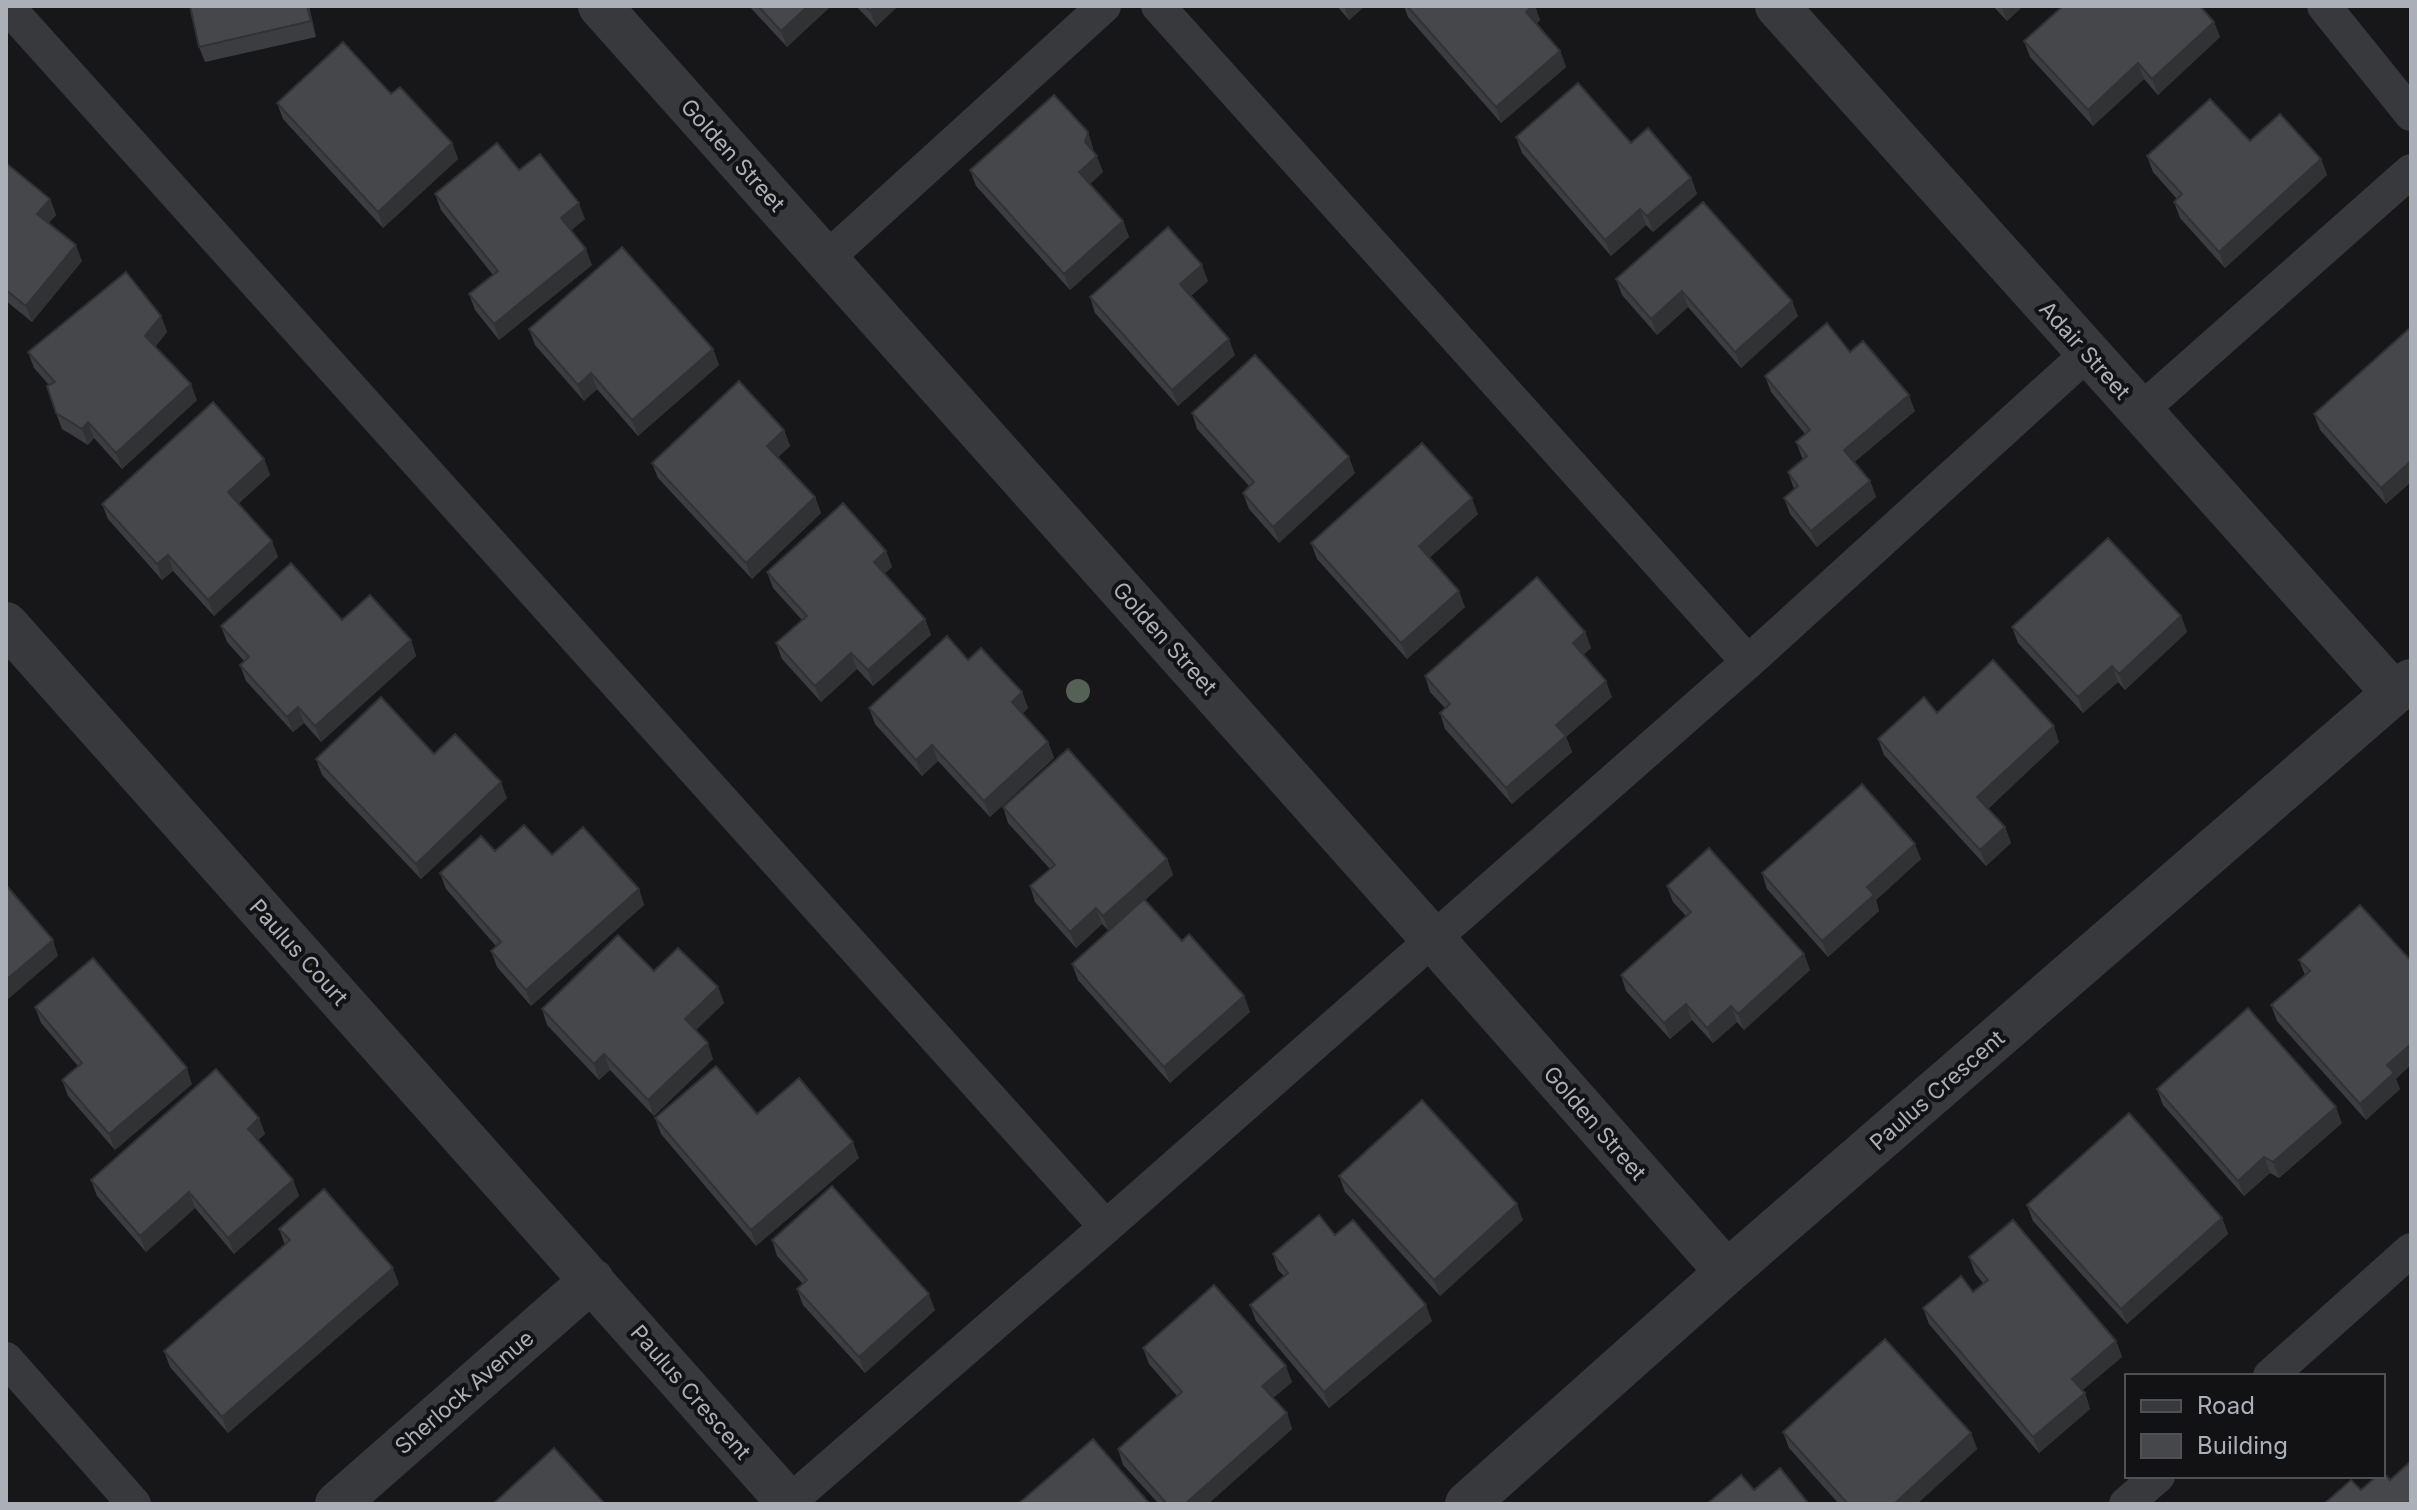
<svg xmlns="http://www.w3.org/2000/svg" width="2417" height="1510" viewBox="0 0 2417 1510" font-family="Inter,sans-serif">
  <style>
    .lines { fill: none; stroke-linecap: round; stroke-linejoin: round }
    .lane { stroke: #38393d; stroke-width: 34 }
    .street { stroke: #38393d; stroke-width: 44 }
    .tree { fill: #536254 }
    .wall { fill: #3c3d40 }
    .shaded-wall { fill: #313234 }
    .building { fill: #46474b; stroke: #313234; stroke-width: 2 }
    .labels { text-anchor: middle; stroke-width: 8; stroke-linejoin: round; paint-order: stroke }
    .street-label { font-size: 22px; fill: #abafb7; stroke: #121214 }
  </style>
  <rect width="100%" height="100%" fill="#171719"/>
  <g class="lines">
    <!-- lane -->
    <path class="lane" d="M7,6l1099,1221
      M1158,6l590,656
      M2324,6l87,108
      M826,259l278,-253
      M2140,411l271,-240
      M6,1359l128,145
      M2270,1376l141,-126
      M789,1502l317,-275 642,-565 340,-309
      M2126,1504l32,-28"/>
    <!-- street -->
    <path class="street" d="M600,6l832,932 295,334
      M1777,6l617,687
      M6,624l784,880
      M337,1504l255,-224
      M1467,1504l260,-232 667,-579 17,-12"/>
  </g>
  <!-- trees -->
  <circle class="tree" cx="1078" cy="691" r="12"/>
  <!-- wall -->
  <path class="wall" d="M190,6h119l7,31 -111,25 -6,-15z
    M749,6h82l-44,41z
    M856,6h42l-22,21z
    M1337,6h28l-16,14z
    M1404,6h131l5,14 -4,4 24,27 6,16 -65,56 -93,-106z
    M1993,6h30l-16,15z
    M2214,22l6,15 -62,58 -14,-16 -51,47 -63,-69 -6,-16z
    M391,94l61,49 6,16 -75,69 -100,-109 -6,-16z
    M1088,132l5,16v3l10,21 -13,12 33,37 6,16 -59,53 -94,-104 -6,-16z
    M1516,137l115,6 60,35 6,16 -44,38 -7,-7 -35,31 -89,-103z
    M2250,141l71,18 6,16 -102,93 -45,-50 -6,-16 3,-3 -24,-27 -6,-16z
    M6,163l44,36 6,16 -8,8 34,38 -50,61 -26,-21z
    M519,170l66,49 -14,11 21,35 -93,75 -24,-30 -6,-16 24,-19 -52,-65 -6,-16z
    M1703,202l95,114 -57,52 -53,-61 -31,28 -35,-40 -6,-16z
    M1208,281l-17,15 44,59 -57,51 -83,-93 -5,-16z
    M161,316l6,16 -12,15 42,53 -75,69 -28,-31 -6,7 -26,-16 -6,-16 -7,-28 -15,-17 -6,-16z
    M2411,327v155l-25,22 -66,-74 -6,-16z
    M529,329l184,20 6,16 -81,71 -41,-47 -13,12 -49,-56z
    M1850,352l65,59 -61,51 16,19 6,16 -59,50 -27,-33 -6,-16 10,-9 -6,-17 15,-12 -7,-18 9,-8 -34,-42 -6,-16z
    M1192,413l163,60 -76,70 -30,-34 -6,-16 7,-6 -53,-58z
    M784,430l6,16 -12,11 37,40 6,16 -69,66 -94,-101 -6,-15z
    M264,459l6,16 -32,29 40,53 -64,59 -41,-45 -11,9 -54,-61 -6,-15z
    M1478,514l-49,44 36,49 -58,52 -90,-100 -6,-16z
    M886,551l6,16 -8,7 41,45 6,16 -58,51 -16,-17 -36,33 -39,-43 -6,-16 26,-23 -29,-32 -6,-16z
    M2181,616l6,16 -62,58 -7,-8 -35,31 -65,-70 -6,-16z
    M342,620l69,20 5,16 -95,86 -17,-19 -11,9 -47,-51 -6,-16 4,-4 -17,-19 -6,-16z
    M1585,632l6,16 -8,7 29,42 -46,40 6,15 -60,52 -67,-75 -5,-16 5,-5 -15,-16 -5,-16z
    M968,660l54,32 6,16 -6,6 26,28 6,16 -64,59 -52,-56 -16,15 -47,-52 -6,-16z
    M1937,713l122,29 -71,67 17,18 6,16 -25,23 -102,-111 -6,-16z
    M434,754l73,44 -86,81 -99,-104 -6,-16z
    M1003,807l164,52 6,16 -28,25 37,41 62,55 6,16 -80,71 -92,-103 -6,-16 37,-33 -7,-7 -26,24 -41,-46 -5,-16 20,-17 -42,-46z
    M495,851l57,4 87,34 5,16 -113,101 -34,-39 -6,-16 5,-5 -50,-57 -6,-16z
    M1921,859l-45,41 3,11 -51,46 -61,-68 -5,-16z
    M1667,886l137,68 6,16 -66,60 -7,-8 -24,21 -21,-23 -22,19 -44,-48 -5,-16 65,-59 -13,-14z
    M2360,905l36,174 4,10 -34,31 -89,-99 -6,-16 34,-30 -6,-15z
    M654,971l64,16 6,16 -28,27 17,29 -59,57 -44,-46 -11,10 -52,-55 -5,-16z
    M35,1007l157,77 -77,66 -47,-54 -6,-16 16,-14 -37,-43z
    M2157,1089l185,34 -63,55 -9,-5 -26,23 -81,-91z
    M757,1114l102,44 -103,88 -95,-112 -6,-16z
    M259,1118l6,16 -7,6 35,40 6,16 -65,58 -39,-46 -49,44 -49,-56 -6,-16z
    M1339,1176l184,44 -83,76 -95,-104z
    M2027,1205l195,13 6,16 -101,90 -94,-103z
    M279,1229l120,55 -171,149 -58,-66 -6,-16 121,-106z
    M772,1240l163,70 -70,63 -62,-68 -6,-16 6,-5 -26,-28z
    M1273,1254l159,67 -103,87 -73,-87 -6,-16 34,-29 -6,-6z
    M1969,1257l147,84 6,16 -40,33 3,3 5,16 -51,44 -110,-129 -6,-16 50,-16 10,-9 -8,-10z
    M1143,1348l149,34 -19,16 14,15 5,16 -84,75h-49l-36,-39 -5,-16 59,-53 -28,-32z
    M1783,1432l188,1 6,16 -60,55h-78l-50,-56z"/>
  <!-- shaded-wall -->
  <path class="shaded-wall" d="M307,6h2l7,31 -5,-16z
    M808,6h23l-44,41 -6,-16z
    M875,6h23l-22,21 -6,-16z
    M1344,6h21l-16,14z
    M1532,6h3l5,14 -8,8 -6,-16z
    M2001,6h22l-16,15z
    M2214,22l6,15 -62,58 -6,-16z
    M1560,51l6,16 -65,56 -5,-16z
    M2138,63l6,16 -51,47 -5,-16z
    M1088,132l5,16 -2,10 -6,-16z
    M452,143l6,16 -75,69 -5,-16z
    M1097,156l6,16 -18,16 -6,-16z
    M2321,159l6,16 -102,93 -6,-16z
    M1691,178l6,16 -44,38 -6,-16z
    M50,199l6,16 -13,15 -6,-16z
    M579,203l6,16 -18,15 -6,-16z
    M1640,209l6,16 -35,31 -6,-16z
    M1123,221l6,16 -59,53 -6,-16z
    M76,245l6,16 -50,61 -6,-16z
    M586,249l6,16 -93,75 -5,-16z
    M1202,265l6,16 -22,19 -6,-16z
    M1682,291l6,16 -31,28 -6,-16z
    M1792,301l6,15 -57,52 -6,-16z
    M161,316l6,16 -16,20 -6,-16z
    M1229,339l6,16 -57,51 -6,-16z
    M713,349l6,16 -81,71 -6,-16z
    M591,373l6,16 -13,12 -6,-16z
    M191,384l6,16 -75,69 -6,-16z
    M1909,395l6,16 -65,55 -6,-16z
    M88,422l6,16 -6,7 -6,-16z
    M784,430l6,16 -17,16 -6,-16z
    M1349,457l6,16 -76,70 -6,-16z
    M264,459l6,16 -37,33 -5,-16z
    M2411,460v22l-25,22 -5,-16z
    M1870,481l6,16 -59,50 -6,-16z
    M815,497l6,16 -69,66 -6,-16z
    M1472,498l6,16 -53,48 -6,-16z
    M272,541l6,16 -64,59 -6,-16z
    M886,551l6,16 -13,11 -5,-16z
    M168,555l5,16 -11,9 -5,-16z
    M1459,591l6,16 -58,52 -6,-16z
    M2181,616l6,16 -62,58 -6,-16z
    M925,619l6,16 -58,51 -5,-16z
    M1585,632l6,16 -12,11 -6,-16z
    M411,640l5,16 -95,86 -6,-16z
    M851,653l6,16 -36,33 -6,-16z
    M2112,666l6,16 -35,31 -5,-16z
    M1606,681l6,16 -46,40 6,15 -60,52 -6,-16 50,-63z
    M1022,692l6,16 -11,10 -5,-16z
    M298,707l6,16 -11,9 -6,-15z
    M2054,726l5,16 -76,71 -6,-16z
    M1048,742l6,16 -64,59 -6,-16z
    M932,745l6,16 -16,15 -6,-16z
    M501,782l6,16 -86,81 -5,-15z
    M2005,827l6,16 -25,23 -6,-16z
    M1915,844l6,15 -45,41 3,11 -51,46 -6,-16 45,-54z
    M1167,859l6,16 -64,57 -6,-16z
    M639,889l5,16 -113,101 -5,-16z
    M1096,908l6,16 -26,24 -6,-16z
    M53,940l5,16 -52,45v-21z
    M1804,954l6,16 -66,60 -6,-16z
    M718,987l6,16 -33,32 -6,-16z
    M1244,996l6,16 -80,71 -6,-16z
    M1686,1004l6,16 -22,19 -6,-16z
    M1731,1006l6,16 -24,21 -6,-15z
    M708,1043l5,16 -59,57 -6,-16z
    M2411,1044v21l-15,14 4,10 -34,31 -6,-16 27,-39z
    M604,1054l6,16 -11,10 -5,-16z
    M187,1068l5,16 -77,66 -6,-16z
    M2336,1107l6,16 -63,55 -6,-16z
    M259,1118l6,16 -12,10 -5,-15z
    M853,1142l6,16 -103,88 -5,-16z
    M2264,1157l6,16 -26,23 -6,-15z
    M293,1180l6,16 -65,58 -6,-16z
    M189,1192l6,16 -49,44 -6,-16z
    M1517,1204l6,16 -83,76 -6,-16z
    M2222,1218l6,16 -101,90 -6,-15z
    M393,1268l6,16 -171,149 -6,-16z
    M929,1294l6,16 -70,63 -6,-16z
    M1426,1305l6,16 -103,87 -5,-16z
    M2116,1341l6,16 -45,38 -5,-16z
    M1286,1366l6,16 -24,20 -6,-16z
    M2085,1393l5,16 -51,44 -6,-16z
    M1287,1413l5,16 -84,75h-23z
    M1971,1433l6,16 -60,55h-23z"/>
  <!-- building -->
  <path class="building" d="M190,6h117l4,15 -112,26z
    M758,6h50l-27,25z
    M865,6h10l-5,5z
    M1407,6h125l-6,6 34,39 -64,56z
    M2063,6h137l14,16 -62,57 -14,-16 -50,47 -64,-69z
    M343,42l48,52 9,-7 52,56 -74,69 -101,-109z
    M1578,83l53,60 17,-15 43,50 -44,38 -7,-7 -35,31 -89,-103z
    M1054,95l34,37 -3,10 12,14 -18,16 44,49 -59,53 -94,-104z
    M2210,99l40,42 30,-27 41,45 -102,93 -45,-50 8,-8 -35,-38z
    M497,143l22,27 21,-16 39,49 -18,15 25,31 -92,75 -25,-30 29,-23 -63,-77z
    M6,163l44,36 -13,15 39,31 -50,61 -20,-16z
    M1703,202l89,99 -57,51 -53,-61 -31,28 -35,-40z
    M1168,227l34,38 -22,19 49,55 -57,51 -82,-93z
    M622,247l91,102 -81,71 -41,-47 -13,12 -49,-56z
    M126,272l35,44 -16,20 46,48 -75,69 -28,-31 -6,7 -26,-16 -9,-27 8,-4 -27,-30z
    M1827,323l23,29 13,-11 46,54 -65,55 26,31 -59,50 -27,-33 14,-12 -10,-14 19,-16 -11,-14 14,-12 -45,-54z
    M2411,327v134l-30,27 -67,-74z
    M1255,355l94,102 -76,70 -30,-34 11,-11 -62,-69z
    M739,381l45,49 -17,16 48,51 -69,66 -94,-100z
    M213,402l51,57 -36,33 44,49 -64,59 -40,-45 -11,9 -55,-60z
    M1422,443l50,55 -53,48 40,45 -58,52 -90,-100z
    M843,503l43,48 -12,11 51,57 -57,51 -17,-17 -36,33 -39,-43 31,-27 -40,-44z
    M2108,538l73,78 -62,58 -7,-8 -34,31 -66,-70z
    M291,563l51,57 28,-25 41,45 -96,86 -17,-19 -11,10 -47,-52 9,-8 -28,-31z
    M1537,577l48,55 -12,11 33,38 -50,44 10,11 -60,52 -66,-75 10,-9 -25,-28z
    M947,636l21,24 13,-12 41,44 -10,10 36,40 -64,59 -52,-56 -16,15 -47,-52z
    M1993,660l61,66 -77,71 28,30 -25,23 -102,-111 46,-42 13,16z
    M381,697l53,57 21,-20 46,48 -85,82 -100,-105z
    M1068,749l99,110 -64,57 -7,-8 -26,24 -40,-46 25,-21 -52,-58z
    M1862,784l53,60 -48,43 7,8 -52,46 -60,-68z
    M524,825l28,30 31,-28 56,62 -113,101 -35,-39 10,-9 -61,-69 41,-37 14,15z
    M1709,848l95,106 -66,60 -7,-8 -24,22 -21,-24 -22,19 -43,-48 70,-63 -24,-26z
    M6,885l47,55 -47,40z
    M1144,899l38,42 7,-7 55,62 -80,71 -92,-103z
    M2360,905l51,56v83l-24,21 7,8 -34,31 -89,-99 39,-34 -11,-11z
    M618,935l36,36 24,-23 40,39 -33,32 23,24 -60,57 -44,-46 -10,10 -52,-55z
    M93,958l94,110 -78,66 -47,-54 20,-17 -47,-56z
    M2248,1008l88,99 -63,55 -9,-5 -26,24 -81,-92z
    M716,1066l41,48 42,-36 54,64 -102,88 -96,-112z
    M216,1069l43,49 -11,11 45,51 -65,58 -39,-46 -49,44 -49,-56z
    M1422,1100l95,104 -83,76 -95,-104z
    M2129,1113l93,105 -101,91 -94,-104z
    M832,1186l97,108 -70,63 -62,-68 10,-9 -35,-40z
    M324,1189l69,79 -171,149 -58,-66 126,-111 -11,-11z
    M1319,1215l16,20 18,-15 73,85 -102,87 -74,-87 38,-32 -15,-19z
    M2013,1220l103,121 -44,38 13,14 -52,44 -110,-129 38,-32 12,16 15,-12 -19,-23z
    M1214,1285l72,81 -24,20 25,27 -102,91h-18l-49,-55 64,-57 -39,-44z
    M1885,1339l86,94 -77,71h-46l-65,-72z
    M1093,1439l57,65h-132z
    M554,1448l51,56h-112z
    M2411,1461v43h-87l27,-24 10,10 16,-14h6v-4l7,8z
    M1780,1468l29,36h-102l34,-29 13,15z"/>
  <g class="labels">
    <!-- street labels -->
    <g class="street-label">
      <text transform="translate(733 155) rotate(48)" y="8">Golden Street</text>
      <text transform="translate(2085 350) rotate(48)" y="8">Adair Street</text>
      <text transform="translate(1165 638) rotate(48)" y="8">Golden Street</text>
      <text transform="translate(299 952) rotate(48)" y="8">Paulus Court</text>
      <text transform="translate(1937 1090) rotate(-41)" y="8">Paulus Crescent</text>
      <text transform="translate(1595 1123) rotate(49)" y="8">Golden Street</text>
      <text transform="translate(464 1392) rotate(-41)" y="8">Sherlock Avenue</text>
      <text transform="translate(691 1392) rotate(49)" y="8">Paulus Crescent</text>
    </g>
  </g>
  <!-- border -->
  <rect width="2417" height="1510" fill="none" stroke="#abafb7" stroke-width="16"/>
  <!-- legend -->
  <rect x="2125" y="1374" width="260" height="104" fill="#121214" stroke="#4f5155" stroke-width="2"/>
  <rect x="2141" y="1400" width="40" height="12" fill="#38393d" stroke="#4f5155" stroke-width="2"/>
  <text x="2197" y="1414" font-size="24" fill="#abafb7">Road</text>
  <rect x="2141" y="1434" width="40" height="24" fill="#46474b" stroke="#4f5155" stroke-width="2"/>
  <text x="2197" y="1454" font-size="24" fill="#abafb7">Building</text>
</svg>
